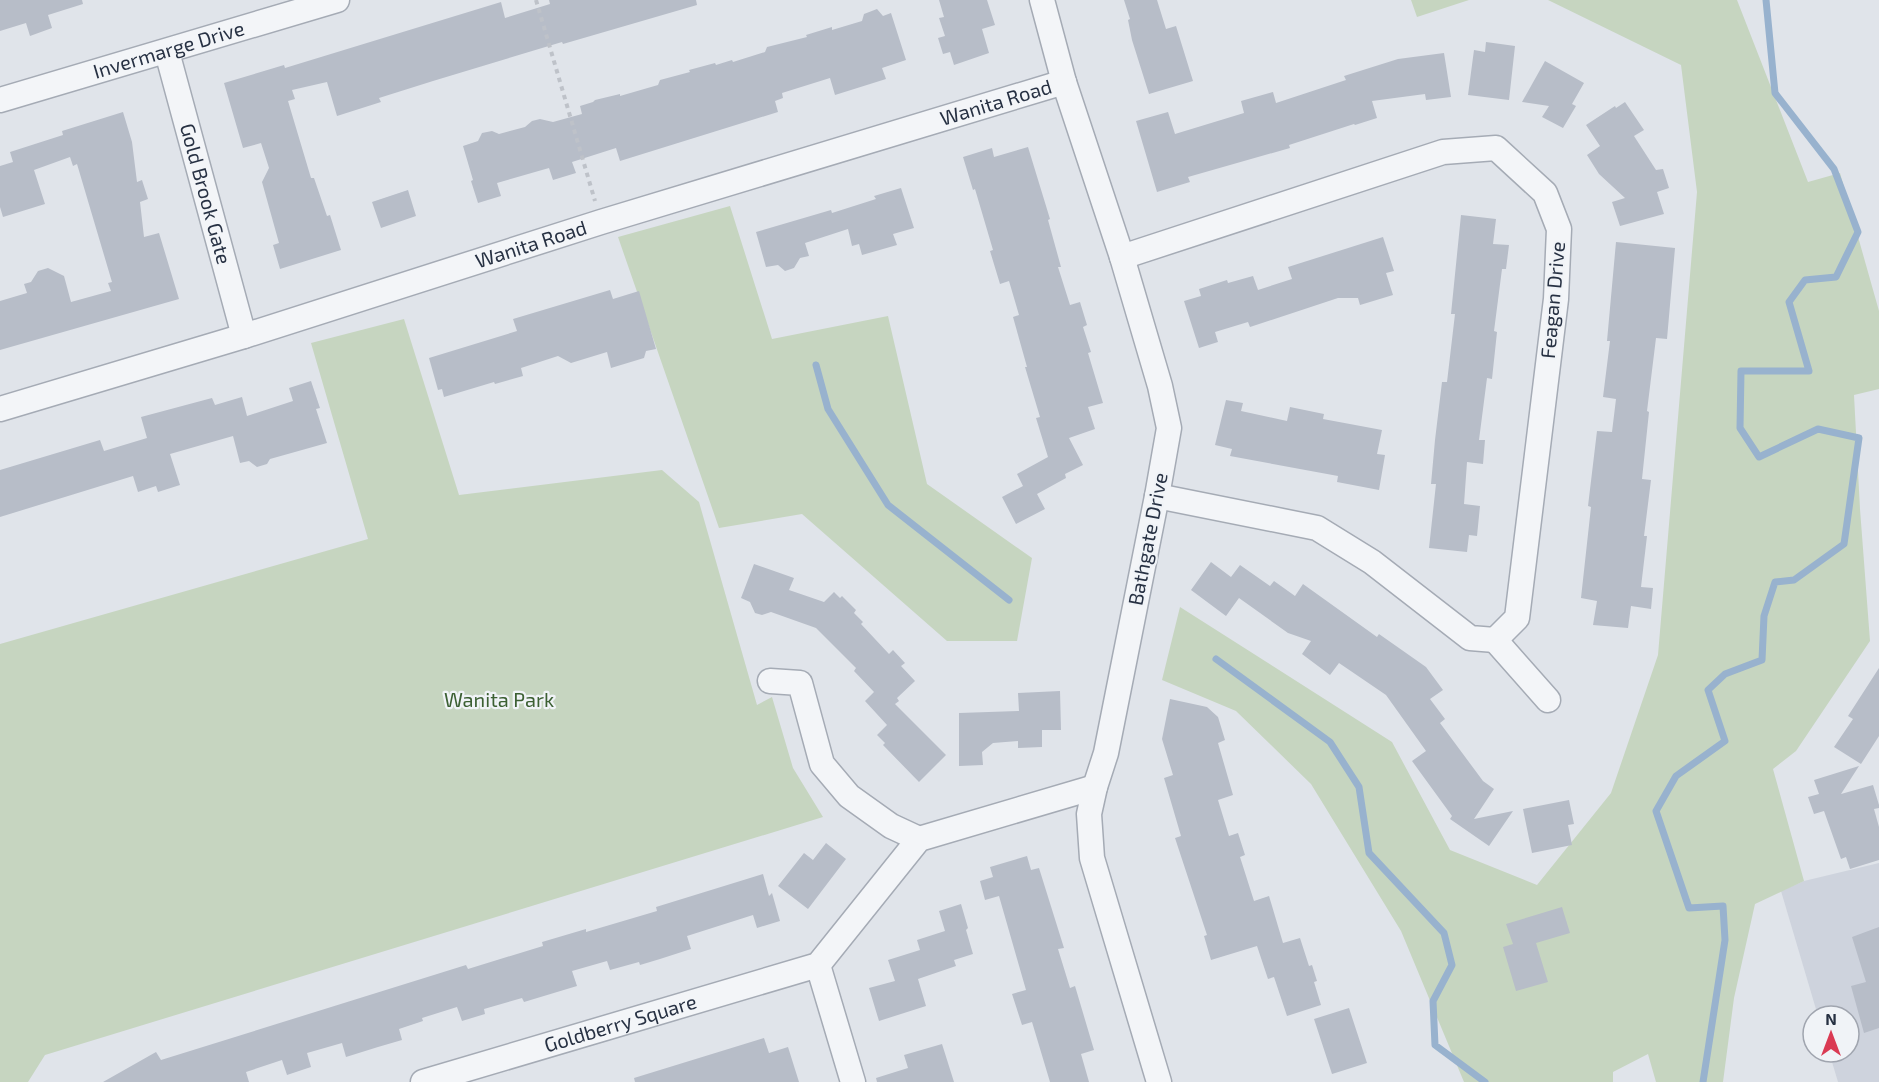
<svg xmlns="http://www.w3.org/2000/svg" width="1879" height="1082" viewBox="0 0 1879 1082" font-family="'Exo 2',sans-serif">
  <style>
    .built { fill: #ced3dd }
    .green { fill: #c6d5c0 }
    .lines { fill: none; stroke-linecap: round; stroke-linejoin: round }
    .stream { stroke: #98b2ce; stroke-width: 7 }
    .building { fill: #b7bdc8 }
    .minor-casing { stroke: #a5abb5; stroke-width: 27 }
    .path { stroke: #bec2c9; stroke-width: 4; stroke-dasharray: 4.5 4.5; stroke-linecap: butt }
    .minor { stroke: #f3f5f8; stroke-width: 24 }
    .labels { text-anchor: middle; stroke-width: 4.5; stroke-linejoin: round; paint-order: stroke }
    .street-label { font-size: 20px; fill: #273143; stroke: #f0f3f7 }
    .park-label { font-size: 20px; fill: #3c6033; stroke: #f0f3f7 }
  </style>
  <rect width="100%" height="100%" fill="#e0e4ea"/>
  <!-- built -->
  <path class="built" d="M1879,863v219h-41l-9,-30h20v-36h-31l-37,-125 23,-10z"/>
  <!-- green -->
  <path class="green" d="M1411,0h58l-52,17z
    M1548,0h189l71,182 32,-9 39,138v78l-25,6 6,114 10,132 -74,110 -23,18 31,112 -49,23 -21,94 -11,84h-67l-8,-28 -35,18v10h-149l-63,-151 -90,-147 -75,-73 -74,-31 18,-73 212,135 58,108 87,35 74,-92 47,-138 39,-463 -16,-127z
    M730,206l42,133 116,-23 39,168 105,74 -15,83h-70l-145,-127 -83,14 -101,-291z
    M404,319l55,176 203,-25 37,32 58,203 15,-8 21,71 30,49 -778,238 -17,27h-28v-438l368,-105 -57,-196z"/>
  <g class="lines">
    <!-- stream -->
    <path class="stream" d="M816,365l12,44 60,96 121,95
      M1216,659l114,83 29,45 10,66 75,80 8,32 -19,36 2,44 50,37
      M1703,1082l22,-142 -2,-34 -34,2 -33,-97 20,-35 49,-35 -17,-51 17,-16 37,-14 2,-44 11,-34 19,-2 50,-36 15,-106 -41,-9 -59,28 -19,-29 1,-57h68l-20,-69 16,-22 31,-3 22,-45 -24,-63 -59,-76 -9,-93"/>
  </g>
  <!-- building -->
  <path class="building" d="M0,0h82l1,4 -35,11 4,13 -22,8 -4,-13 -26,8z
    M549,0h147l1,5 -134,39 -1,-2 -129,39 -54,17 2,4 -44,14 -10,-34 -35,8 3,9 -7,2 23,77h3l13,38 3,-1 11,35 -61,19 -7,-24 6,-2 -17,-61 7,-14 -8,-25 -18,5 -19,-65 60,-18 1,3 216,-66 4,16 45,-14z
    M939,0h48l8,25 -13,4 7,24 -35,12 -4,-13 -7,2 -5,-16 7,-2 -6,-18 5,-1z
    M1124,0h33l9,29 10,-3 17,55 -44,13 -17,-54 -4,-20 2,-1z
    M877,9l6,7 8,-3 15,47 -24,8 4,11 -51,16 -5,-17 -48,15 1,5 -8,3 3,11 -158,49 -4,-13 -44,14 4,11 -23,7 -4,-12 -52,15 4,13 -23,7 -7,-22 2,-1 -10,-34 15,-5 4,-8 10,-2 7,3 26,-7 7,-6 8,-2 13,3 29,-8 -2,-8 13,-4 2,-2 25,-6v2l38,-11 2,-5 30,-8 -1,-2 26,-7 1,2 16,-5 1,2 32,-10 2,-5 40,-10 -1,-2 26,-8v3l30,-9 2,-7z
    M1486,42l29,4 -6,54 -41,-5 6,-45 11,2z
    M1444,53l7,44 -25,3 -1,-6 -53,7 5,17 -22,7 -1,-1 -65,21 1,3 -102,29 2,5 -33,10 -21,-71 32,-9 7,22 69,-21 -3,-12 32,-9 3,11 70,-23 -2,-4 54,-17z
    M1545,61l39,22 -12,21 4,2 -13,22 -21,-11 7,-11 -27,-4z
    M1625,102l19,28 -10,6 22,34 7,-1 6,19 -12,4 7,22 -44,12 -8,-24 13,-4 -26,-24 -12,-19 13,-9 -14,-21 29,-19 1,2z
    M123,112l9,30 5,40 5,-2 6,19 -8,3 4,35 15,-4 20,66 -179,51v-49l27,-8 -3,-9 7,-2 7,-11 10,-3 16,8 7,26 40,-11 -3,-8 4,-1 -35,-118 -4,2 -3,-9 -36,13 11,34 -42,13 -3,-10v-41l13,-4 -3,-10 53,-17 -1,-4z
    M1028,147l22,72 -2,1 13,47h-3l12,38 10,-3 7,23 -4,2 8,25 -3,1 15,50 -15,4 7,22 -26,9 14,27 -18,9 1,4 -29,16 8,15 -29,15 -14,-27 21,-11 -6,-12 31,-17 -12,-39 4,-1 -15,-50h2l-14,-50 6,-2 -10,-34 -9,3 -10,-33 3,-1 -18,-61 -2,1 -10,-33 29,-9 2,9z
    M901,188l13,40 -21,6 4,11 -35,10 -3,-11 -7,2 -4,-17 -43,14 4,13 -9,2 -6,10 -9,3 -7,-6 -12,2 -10,-35 75,-22 1,3 44,-14 -2,-3z
    M408,190l8,26 -35,12 -9,-26z
    M1461,215l35,4 -3,25 16,1 -3,24h-4l-8,62 3,1 -5,47 -5,-1 -8,62h6l-2,24 -16,-2 -3,42 16,2 -3,30 -8,-1 -2,17 -38,-4 7,-64h-5l4,-44 7,-58h5l8,-68h-4z
    M1383,237l11,34 -8,2 7,22 -33,10 -2,-7h-20l-88,29 -2,-5 -33,10 3,10 -19,6 -15,-47 17,-5 -2,-7 28,-9 1,3 25,-7 5,14 34,-11 -4,-12z
    M1616,242l59,6 -8,91 -11,-1 -9,73 2,1 -7,67 9,1 -7,56h3l-6,51 12,1 -2,21 -20,-3 -3,22 -35,-3 4,-24 -16,-3 10,-91 -3,-1 9,-75 15,1 4,-33 -13,-2 7,-56h-3z
    M610,290l3,9 26,-8 17,58 -10,2 -2,7 -33,10 -4,-16 -36,11 -13,-7 -37,12 2,8 -28,8 -1,-2 -50,15 -2,-8 -4,1 -9,-32 88,-27 -4,-12z
    M311,381l9,27 -4,1 11,34 -57,16 -3,5 -10,3 -8,-6 -9,2 -7,-27 -63,18 10,31 -22,7 -2,-6 -18,6 -5,-16 -133,41v-47l100,-30 4,11 43,-13 -6,-21 71,-19 3,7 27,-8 5,19 46,-15 -4,-13z
    M1226,400l17,3 -2,8 46,10 3,-14 34,7 -1,5 59,11 -5,24 8,1 -6,35 -42,-8 1,-6 -108,-20 2,-7 -17,-4z
    M1211,562l20,15 9,-12 30,21 4,-5 21,15 8,-12 74,53 2,-3 47,33 17,23 -13,9 15,20 -5,4 43,58 11,8 -20,30 39,-8 -24,35 -39,-27 2,-3 -40,-55 14,-10 -40,-56 -47,-32 -9,12 -28,-21 9,-13 -23,-8 -49,-35 -13,18 -35,-26z
    M754,564l40,14 -5,12 35,12 10,-10 6,6 2,-2 14,14 -2,3 9,9 -2,2 28,30 4,-4 12,13 -4,3 14,15 -18,17 2,3 -4,3 51,51 -27,27 -36,-37 2,-2 -8,-8 10,-10 -22,-24 9,-9 -20,-21 2,-3 -40,-40 -45,-16 -9,3 -7,-2 -5,-11 -9,-4z
    M1879,668v68l-18,28 -27,-17 19,-28 -5,-3z
    M1060,691l1,39h-19v17l-24,1v-7l-25,2 -11,9 1,13 -24,1v-53l60,-2 -1,-18z
    M1170,699l37,8 11,10 7,23 -7,3 15,52 -15,5 11,36 9,-3 7,22 -5,2 14,44 15,-5 14,47 17,-5 9,28 3,-1 5,16 -3,1 7,23 -34,11 -13,-39 -6,2 -11,-33 -46,14 -7,-24 3,-1 -32,-97 6,-2 -17,-58 9,-3 -11,-36z
    M1859,766l-18,28 32,-9 6,20v3l-5,1 5,18v33l-29,9 -4,-12 -5,2 -17,-48 -10,3 -6,-17 11,-3 -5,-14z
    M1569,800l5,24 -6,1 4,20 -40,8 -9,-44z
    M826,843l20,16 -38,50 -30,-23 26,-33 9,7z
    M1027,856l4,14 8,-2 25,80 -6,1 12,39 5,-2 19,64 -13,4 8,28h-39l-18,-60 -10,3 -10,-31 14,-4 -27,-94 -14,4 -5,-19 13,-4 -3,-10z
    M763,874l6,22 3,-3 8,28 -23,7 -4,-13 -66,21 4,13 -31,10 -20,6 -1,-3 -29,8 -3,-9 -35,10 5,15 -53,16 -2,-4 -38,11 1,5 -23,7 -5,-14 -35,11 1,3 -24,8 3,11 -24,7 -32,10 -4,-14 -35,10 4,14 -24,8 -5,-15 -36,12 3,10h-146l53,-30 5,8 305,-95 2,4 75,-23 -1,-4 44,-13v3l71,-21 -1,-4z
    M961,904l7,24 -2,2 7,24 -19,6 2,6 -38,13 8,27 -47,15 -10,-33 26,-7 -7,-21 32,-10 -3,-10 28,-9 -6,-20z
    M1562,907l8,26 -34,10 12,39 -32,9 -13,-44 10,-3 -7,-20z
    M1879,927v101l-15,5 -13,-47 15,-4 -14,-45z
    M1349,1008l18,55 -35,11 -18,-55z
    M764,1038l5,15 19,-6 11,35h-164l-1,-4z
    M942,1044l12,38h-77l-1,-4 32,-10 -4,-13z"/>
  <g class="lines">
    <!-- minor casing -->
    <g class="minor-casing">
      <g id="minor">
        <path d="M1042,0l22,82 58,175 38,129 9,42 -12,68 -51,257 -11,34 -6,27 3,44 67,224"/>
        <path id="s1" d="M167,52l77,284"/>
        <path id="s2" d="M0,100l337,-100"/>
        <path d="M1122,257l321,-105 53,-4 49,45 14,36 -3,70 -39,319 -22,22 -25,-2 -98,-76 -55,-34 -160,-32"/>
        <path id="s3" d="M0,409l244,-73 357,-114 463,-140"/>
        <path d="M1495,640l53,60"/>
        <path d="M770,681l30,2 22,81 27,32 42,30 28,13"/>
        <path d="M818,965l35,117"/>
        <path id="s4" d="M423,1082l395,-117 101,-126 176,-52"/>
      </g>
    </g>
    <!-- path -->
    <path class="path" d="M536,0l59,201"/>
    <!-- minor -->
    <use href="#minor" class="minor"/>
  </g>
  <g class="labels">
    <!-- street labels -->
    <g class="street-label">
      <text dy="7" stroke="none"><textPath href="#s2" startOffset="176">Invermarge Drive</textPath></text>
      <text dy="7" stroke="none"><textPath href="#s3" startOffset="1042">Wanita Road</textPath></text>
      <text dy="7" stroke="none"><textPath href="#s1" startOffset="147">Gold Brook Gate</textPath></text>
      <text dy="7" stroke="none"><textPath href="#s3" startOffset="556">Wanita Road</textPath></text>
      <text transform="translate(1553 300) rotate(-85)" y="7">Feagan Drive</text>
      <text transform="translate(1148 539) rotate(-79)" y="7">Bathgate Drive</text>
      <text dy="7" stroke="none"><textPath href="#s4" startOffset="206">Goldberry Square</textPath></text>
    </g>
    <!-- park labels -->
    <g class="park-label">
      <text x="499" y="707">Wanita Park</text>
    </g>
  </g>
  <!-- north arrow -->
  <g transform="translate(1831 1034)"><circle r="28" fill="#f0f3f7" stroke="#a0a5af" stroke-width="1.5"/>
  <path d="M0-4.5L10 22L0 15L-10 22Z" fill="#da3a53"/>
  <text y="-9" font-size="16" font-weight="bold" text-anchor="middle" fill="#273143">N</text>
  </g>
</svg>
